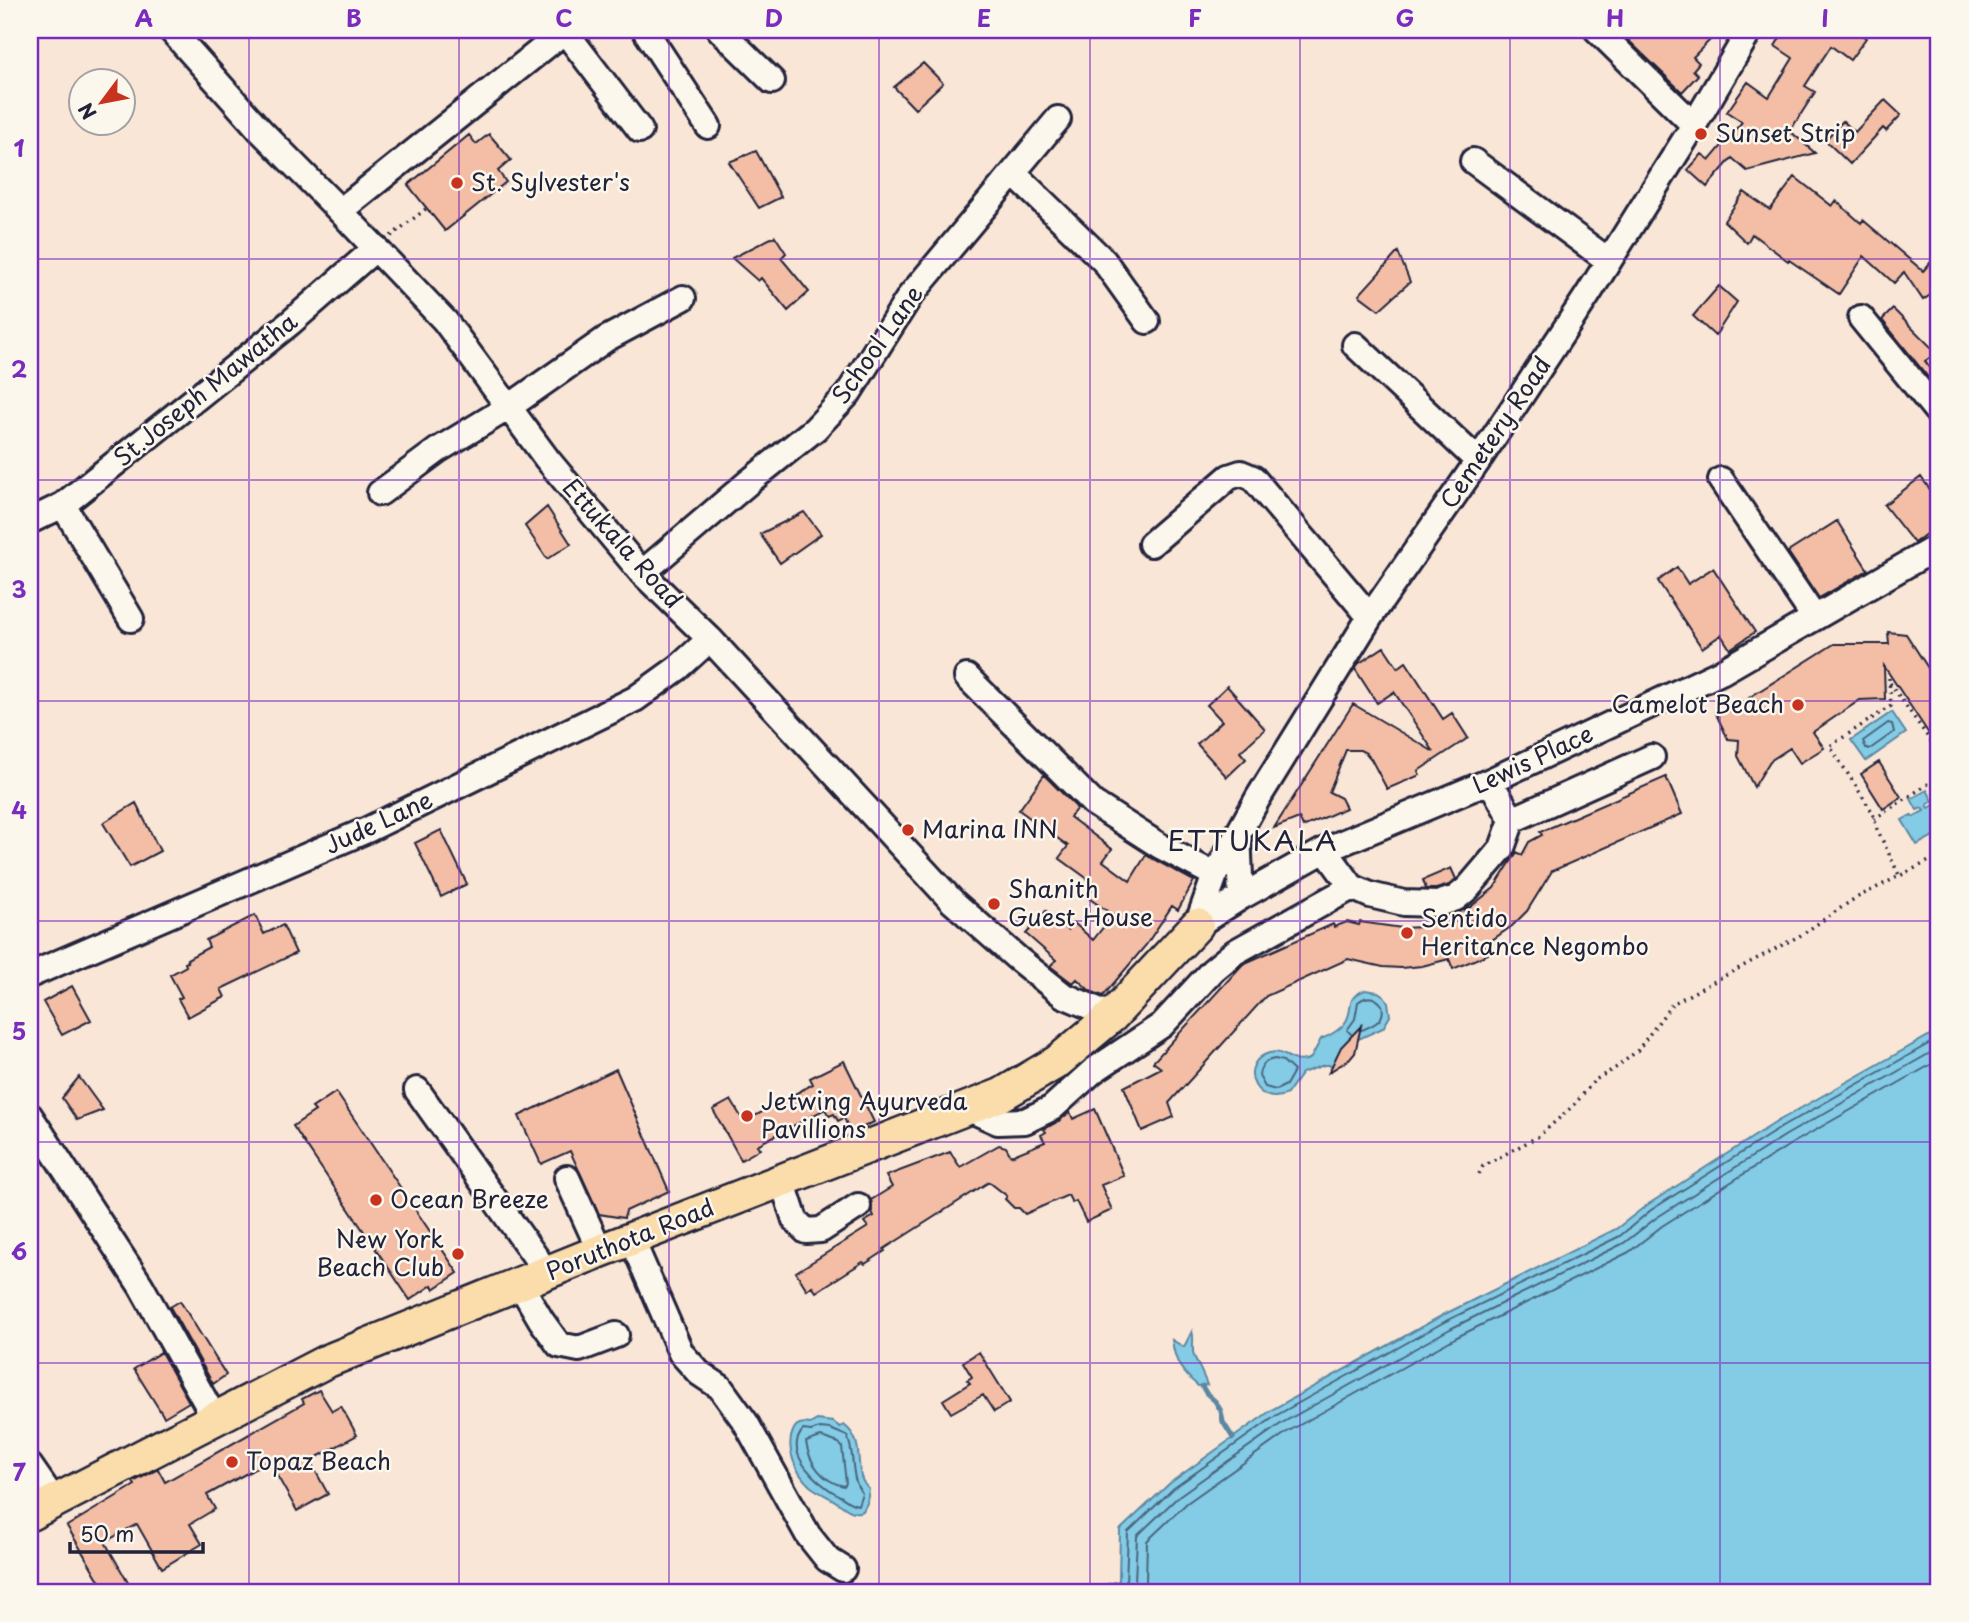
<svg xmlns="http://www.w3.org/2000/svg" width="1969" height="1622" viewBox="0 0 1969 1622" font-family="'Playpen Sans',sans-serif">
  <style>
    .water { fill: #84cbe5; stroke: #5d87a1; stroke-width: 2 }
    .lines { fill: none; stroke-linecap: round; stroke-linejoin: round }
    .shore { stroke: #49667f; stroke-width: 2 }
    .stream { stroke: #5d87a1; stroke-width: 5 }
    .building { fill: #f3bea5; stroke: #22223b; stroke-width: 2 }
    .minor-casing { stroke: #22223b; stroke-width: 30 }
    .major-casing { stroke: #22223b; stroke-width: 37 }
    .path { stroke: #22223b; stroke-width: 3.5; stroke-dasharray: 2 5; stroke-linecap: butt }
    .minor { stroke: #fbf7ec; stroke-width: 24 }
    .major { stroke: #faddab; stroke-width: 32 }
    .grid { fill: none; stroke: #7b2cbf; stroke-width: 2; stroke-opacity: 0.55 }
    .poi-dot { fill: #c8321e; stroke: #fbf7ec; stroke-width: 2.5 }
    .labels { text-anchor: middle; stroke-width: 5; stroke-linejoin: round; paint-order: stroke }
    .poi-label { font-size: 24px; fill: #22223b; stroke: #fbf7ec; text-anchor: start }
    .street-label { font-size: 24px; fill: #22223b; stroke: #fbf7ec }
    .quarter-label { font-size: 28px; letter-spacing: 2px; fill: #22223b; stroke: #fbf7ec }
    .neatline { fill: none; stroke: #7b2cbf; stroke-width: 2.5 }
    .grid-label { font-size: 23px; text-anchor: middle; font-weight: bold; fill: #7b2cbf }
  </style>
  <rect width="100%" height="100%" fill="#f9e6d7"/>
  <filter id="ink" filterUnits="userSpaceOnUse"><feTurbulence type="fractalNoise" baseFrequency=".0143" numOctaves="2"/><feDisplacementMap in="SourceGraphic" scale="14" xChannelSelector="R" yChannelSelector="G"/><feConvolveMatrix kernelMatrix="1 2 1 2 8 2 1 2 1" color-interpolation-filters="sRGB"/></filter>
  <g filter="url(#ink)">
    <!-- water -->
    <path class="water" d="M1892,712l14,21 -40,28 -15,-21z
      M1927,790l6,11 -6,4 2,3 10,-6v31l-22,12 -15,-25 9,-5 2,2 11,-6 -2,-3 -5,2 -6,-11z
      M1365,990l13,2 6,4 4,6 2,14 -7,12 -29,13 -20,24h-10l-22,8 -15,21c-29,14 -49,-25 -23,-39 20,-11 27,14 47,3l10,-19c10,-4 23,-11 27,-22 5,-13 -2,-19 17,-27z
      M1939,1030v562h-861l41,-11 1,-51 50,-47 103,-74 170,-94 173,-86 31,-24 131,-84z
      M1192,1331c3,8 -1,17 2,25 4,9 9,18 13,29l-9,1c-17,-15 -23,-23 -26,-46l12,7z
      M817,1420l16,2 7,5 4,-2c25,19 6,48 25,64l-2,14 -4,8c-10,4 -16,-2 -25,-8 -8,-6 -19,-10 -28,-17 -14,-13 -25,-37 -17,-55 3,-8 9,-9 17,-7z"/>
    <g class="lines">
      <!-- shore -->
      <path class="shore" d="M1888,723l4,1 2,8 -24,17h-4l-3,-8z
        M1351,1034l-4,-4 8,-11 3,-17c9,-7 17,-6 24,3 4,15 -8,20 -20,25
        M1275,1059l8,2 11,10 -8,14 -10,5 -11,-3 -6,-11c1,-10 6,-16 16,-17z
        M820,1428l10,1 17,7c9,19 2,41 15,57l-4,12c-9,-1 -12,-6 -20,-10 -19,-11 -56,-41 -35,-65l8,1z
        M821,1437l18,6 3,4 4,36 -2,3c-21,-4 -35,-23 -38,-44z
        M1106,1592l15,-4 5,-5 2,-51 46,-44 103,-73 169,-94 174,-85 31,-26 131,-83 157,-89
        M1130,1592l5,-11 2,-45 43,-41 102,-72 168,-94 174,-86 32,-25 130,-83 153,-87
        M1143,1592l3,-10 1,-41 40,-38 100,-71 168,-94 174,-86 33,-26 129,-82 148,-84"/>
      <!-- stream -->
      <path class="stream" d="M1202,1386l4,7 9,8 6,10 2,11 10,16"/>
    </g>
    <!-- building -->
    <path class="building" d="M1626,30h94l-27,27 6,6 -6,7 5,5 -16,17 -59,-57z
      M1785,30h70l11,8 -16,22 -19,-14 -26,40 10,6 -25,39 25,22 -68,18 -15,-13 -25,29 -19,-17 14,-16 8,6 32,-38 -15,-10 21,-30 21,15 24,-39 -18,-12z
      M923,63l20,20 -28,26 -21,-22z
      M1885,100l16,15 -15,16 -3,-3 -33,36 -25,-24 18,-19 12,11z
      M489,134l22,26 -13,11 8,11 -61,49 -37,-46 61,-50 7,9z
      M756,151l25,46 -22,11 -30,-46z
      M1795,177l37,29 4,-5 25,22 2,-3 60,51 16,-18v36l-16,11 -19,-28 -10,11 -30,-27 -25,38 -50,-34 -1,1 -36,-27 -5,9 -23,-22 20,-29 26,18z
      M775,236l11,17 -5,5 28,34 -21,19 -27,-33 -3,3 -26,-23z
      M1398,252l12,30 -31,28 -20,-15z
      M1719,286l18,16 -22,34 -22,-20z
      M1893,309l44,44 -12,8 14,19v11l-57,-71z
      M1921,477l18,25v22l-25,19 -30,-38z
      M547,507l24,37 -24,15 -22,-33z
      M804,512l17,22 -41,29 -20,-29z
      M1837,521l31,49 -49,28 -31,-46z
      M1677,567l11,17 25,-16 42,64 -25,17 -9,-14 -19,13 -44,-67z
      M1888,632l18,2 33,51v64l-55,-83 1,33 -25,1 -47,32 11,16 -24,15 -10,-15 -20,13 -16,26 -16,-31 1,-16 -11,-1 -13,-27 25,-2 10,-13 84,-53h55z
      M1384,647l14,21 8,-6 37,57 9,-6 16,25 -50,33 2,4 -33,14 -16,-30 -5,-6 -6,-3h-14l-17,42 12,6 5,10 -43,19 -4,-9 -25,10 79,-124 81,48 -40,-60 -17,11 -22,-34 3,-5z
      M1227,686l38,43 -25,23 6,7 -19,18 -30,-33 25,-23 -15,-16z
      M1879,762l22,35 -18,12 -22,-35z
      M1044,775l33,33 -7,9 42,32 -9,12 27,20 16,-26 48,26 -16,29 -6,-4 -26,39 -43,51 -13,-5 -13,-12 -4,4 -2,-1 -21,-16 6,-6 -30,-26 20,-23 22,19 6,-7 19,17 20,-25 -26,-18 9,-12 -37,-27 9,-12 -49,-36z
      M1666,777l16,37 -130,57 -25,40 -15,15 -27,19 3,9 -35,15 -4,-10 -27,7 -21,2 -18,-1 -35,-8 -82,37 -97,107 5,14 -32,14 -18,-44 37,-19 -8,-6 90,-98 90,-40 1,3 13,-5 12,3 1,-3 42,6 20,-1 18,-5 -2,-3 31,-11 25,-20 23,-36 5,3 7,-13 13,-7 -2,-3z
      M136,803l24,48 -30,16 -27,-44z
      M441,830l26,54 -26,13 -26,-54z
      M1451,868l5,11 -7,6 -13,4h-10l-3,-9z
      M255,915l9,19 19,-9 13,28 -75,36 4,8 -37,20 -10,-18 4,-2 -12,-22 16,-9 -1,-3 3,-1 -1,-3 22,-12 -3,-7z
      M72,986l19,34 -29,15 -19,-33z
      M1361,1026l-6,27 -5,6 -21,13 12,-25z
      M844,1061l30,61 -23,11 -7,-15 -6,3 -4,-7 -5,2 -4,-7 -68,36 3,4 -19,11 -28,-50 18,-10 13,22 69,-38 -3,-6z
      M616,1069l53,122 -43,20 -2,7 -25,-4 -29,-63 -29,13 -22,-48z
      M79,1077l24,33 -26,10 -15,-22z
      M336,1092l122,181 -24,16 -2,-4 -22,15 -117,-174 22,-15 -3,-3z
      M1095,1109l29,67 -23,9 11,25 -26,12 -10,-21 -4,2 -4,-8 -43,19 -6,-6h-5l-9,-9 2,-3 -18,-14 -105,67 1,2 -20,13 -2,-2 -47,30 -4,-6 -5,4 -11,-18 72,-45 -4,-5 10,-6 -2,-4 -1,-12 21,-13 -6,-11 64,-24 10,15 39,-22 7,2 5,9 34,-14 -4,-7 5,-3 -2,-3 15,-8 11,-9 3,7z
      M180,1301l46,74 -13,9 -43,-77z
      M161,1352l28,50 -25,15 -30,-48z
      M979,1352l31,50 -16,10 -11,-17 -32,18 -8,-13 27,-17 -3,-3 5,-3 -9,-15z
      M319,1390l13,21 9,-5 16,29 -47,26 18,33 -31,17 -28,-50 -62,34 8,14 -25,15 12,20 -40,24 -25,-44 -32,18 26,46 -8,4h-17l-39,-66 68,-41 -2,-3 25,-13 7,13 139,-79 -2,-4z"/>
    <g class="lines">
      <!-- minor casing -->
      <g class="minor-casing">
        <path id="minor" d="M171,30l89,100 80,81 105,110 102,138 95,114 68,66 243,263 65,57 45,36 49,21
          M564,30l76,100
          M645,30l63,96
          M720,30l52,51
          M1597,30l97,95
          M1473,161l136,100
          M1013,173l91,88 43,60
          M340,211l226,-181
          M1861,318l78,96
          M1355,345l123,116
          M1721,480l93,137
          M380,493l58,-43 71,-43 97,-68 77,-41
          M63,505l68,114
          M30,521l33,-16 227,-182 86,-75
          M1151,544l78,-67 12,-4 12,5 117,139
          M642,573l108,-92 65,-52 33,-35 62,-98 148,-177
          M967,677l126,126 67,43 55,29
          M1512,820l140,-63
          M1238,834l3,63
          M1325,850l27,37 18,8 34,8 34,1 18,-6 12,-10 34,-40 10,-28 -22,-39
          M1197,925l18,-50 43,-77 112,-181 108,-156 109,-165 107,-171 56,-95
          M1197,925l44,-28 84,-47 165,-69 231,-109 218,-126
          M30,975l337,-145 268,-131 43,-31 32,-29
          M417,1090l130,183
          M967,1108l31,14 27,-1 27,-13 41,-37 69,-46 51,-55 22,-18 117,-65
          M30,1116l111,170 73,131
          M567,1178l33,73
          M782,1180l13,40 11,11 15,-1 37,-24
          M631,1238l50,115 18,20 21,14 26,36 62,112 19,24 16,10
          M520,1284l21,36 18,25 20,4 37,-14
          M30,1466l25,36"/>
      </g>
      <!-- major casing -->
      <g class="major-casing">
        <path id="major" d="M30,1514l295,-152 275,-111 401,-156 56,-33 55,-46 85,-91"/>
      </g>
      <!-- path -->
      <path class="path" d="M391,236l36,-28
        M1889,678l2,28 -61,40 43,67 4,16 23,48
        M1890,683l49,70
        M1874,819l65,-42
        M1479,1174l4,-8 56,-30 35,-31 21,-25 22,-13 20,-16 35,-47 129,-69 53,-36 85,-43"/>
      <!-- minor -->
      <use href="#minor" class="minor"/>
      <!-- major -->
      <use href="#major" class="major"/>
    </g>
  </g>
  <!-- grid -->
  <path class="grid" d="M249,30v1562M459,30v1562M669,30v1562M879,30v1562M1090,30v1562M1300,30v1562M1510,30v1562M1720,30v1562M30,259h1909M30,480h1909M30,701h1909M30,921h1909M30,1142h1909M30,1363h1909"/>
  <!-- markers -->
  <g class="poi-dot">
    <circle cx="1701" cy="134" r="7"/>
    <circle cx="457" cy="183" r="7"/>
    <circle cx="1798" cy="705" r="7"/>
    <circle cx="908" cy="830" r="7"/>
    <circle cx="994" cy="904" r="7"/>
    <circle cx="1407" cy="933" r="7"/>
    <circle cx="747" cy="1116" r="7"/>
    <circle cx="376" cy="1200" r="7"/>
    <circle cx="458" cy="1254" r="7"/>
    <circle cx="232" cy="1462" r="7"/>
  </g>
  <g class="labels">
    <!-- poi labels -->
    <g class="poi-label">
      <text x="1715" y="142">Sunset Strip</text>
      <text x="471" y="191">St. Sylvester's</text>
      <text x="1784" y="713" text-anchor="end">Camelot Beach</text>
      <text x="922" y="838">Marina INN</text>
      <text x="1008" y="898">Shanith<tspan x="1008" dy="28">Guest House</tspan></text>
      <text x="1421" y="927">Sentido<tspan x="1421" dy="28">Heritance Negombo</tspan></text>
      <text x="761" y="1110">Jetwing Ayurveda<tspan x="761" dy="28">Pavillions</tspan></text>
      <text x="390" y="1208">Ocean Breeze</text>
      <text x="444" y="1248" text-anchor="end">New York<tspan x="444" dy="28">Beach Club</tspan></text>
      <text x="246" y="1470">Topaz Beach</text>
    </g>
    <!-- street labels -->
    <g class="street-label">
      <text transform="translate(878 345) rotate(-55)" y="8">School Lane</text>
      <text transform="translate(206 390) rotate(-39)" y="8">St.Joseph Mawatha</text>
      <text transform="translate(1496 433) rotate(-56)" y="8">Cemetery Road</text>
      <text transform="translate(622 544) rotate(48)" y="8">Ettukala Road</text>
      <text transform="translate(1533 760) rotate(-25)" y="8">Lewis Place</text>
      <text transform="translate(379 823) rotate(-25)" y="8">Jude Lane</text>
      <text transform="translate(630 1240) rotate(-22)" y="8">Poruthota Road</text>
    </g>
    <!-- quarter labels -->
    <g class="quarter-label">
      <text x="1253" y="851">ETTUKALA</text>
    </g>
  </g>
  <!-- margin -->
  <rect width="1969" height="1622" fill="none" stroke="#fbf7ec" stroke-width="77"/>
  <!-- north arrow -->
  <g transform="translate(102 102) rotate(238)"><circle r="33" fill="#fbf7ec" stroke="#a4a2a5" stroke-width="2"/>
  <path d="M0-5L12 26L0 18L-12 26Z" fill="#c8321e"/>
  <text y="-10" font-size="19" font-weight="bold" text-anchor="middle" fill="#22223b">N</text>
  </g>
  <!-- scale -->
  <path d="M70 1542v10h133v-10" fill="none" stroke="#22223b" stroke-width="3.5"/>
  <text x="80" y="1542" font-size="21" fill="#22223b" stroke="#fbf7ec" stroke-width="5" paint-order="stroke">50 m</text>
  <rect x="38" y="38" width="1892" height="1546" class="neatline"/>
  <g class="grid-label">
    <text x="144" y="27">A</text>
    <text x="354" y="27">B</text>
    <text x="564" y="27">C</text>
    <text x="774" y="27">D</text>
    <text x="984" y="27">E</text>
    <text x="1195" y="27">F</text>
    <text x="1405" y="27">G</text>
    <text x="1615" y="27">H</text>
    <text x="1825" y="27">I</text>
    <text x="19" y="157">1</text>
    <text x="19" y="378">2</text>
    <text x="19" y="598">3</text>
    <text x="19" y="819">4</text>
    <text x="19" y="1040">5</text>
    <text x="19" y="1260">6</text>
    <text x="19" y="1481">7</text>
  </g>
</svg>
